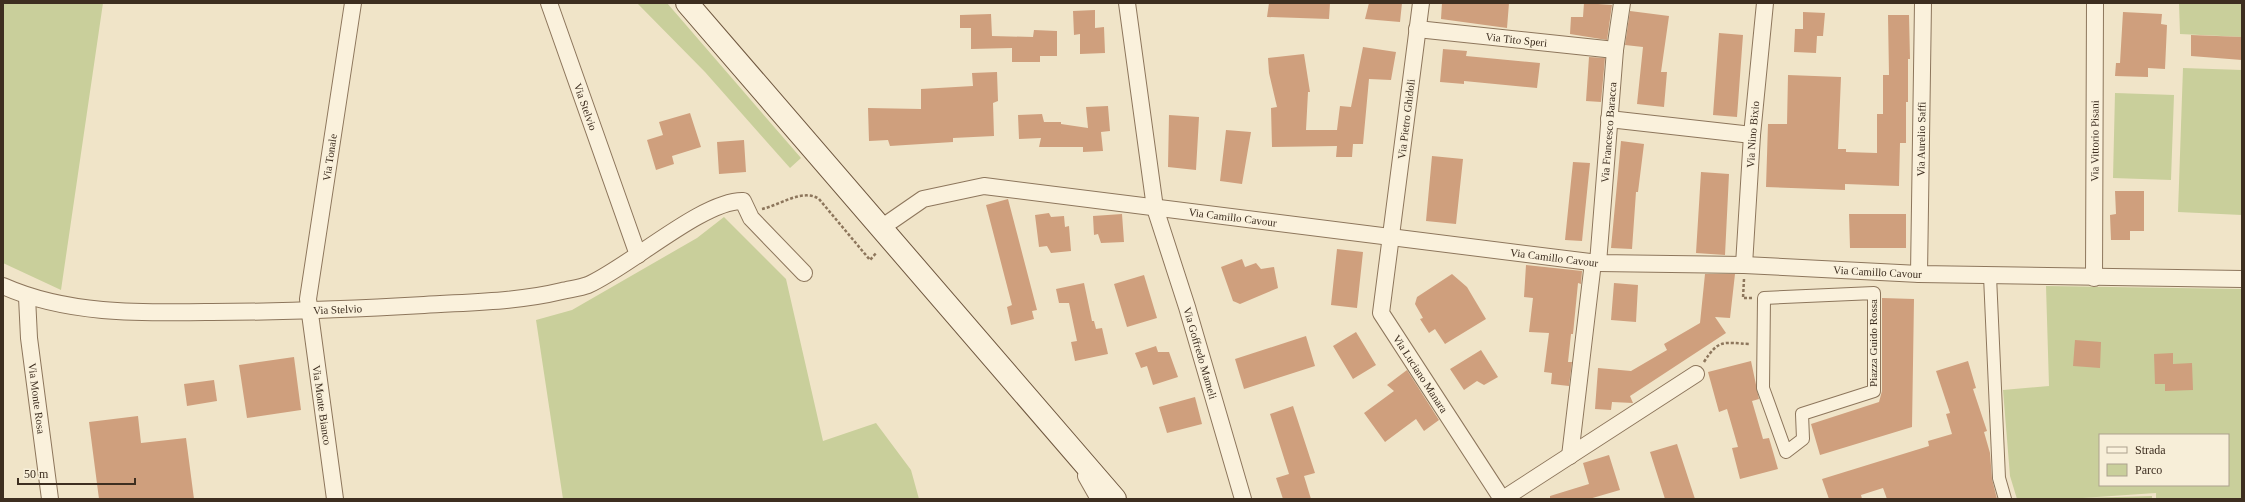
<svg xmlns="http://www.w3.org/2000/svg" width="2245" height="502" viewBox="0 0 2245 502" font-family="'Times New Roman',serif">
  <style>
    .green { fill: #c9cf9b; fill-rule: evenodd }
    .building { fill: #cf9f7d }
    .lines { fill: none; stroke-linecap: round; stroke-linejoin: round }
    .pedestrian-casing { stroke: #8d765c; stroke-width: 14 }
    .minor-casing { stroke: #8d765c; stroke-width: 18 }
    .secondary-casing { stroke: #6f573f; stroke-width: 24 }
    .path { stroke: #8d765c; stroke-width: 2.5; stroke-dasharray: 3 2; stroke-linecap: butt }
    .pedestrian { stroke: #faf1dc; stroke-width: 12 }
    .minor { stroke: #faf1dc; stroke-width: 16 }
    .secondary { stroke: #faf1dc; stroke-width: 22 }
    .labels { text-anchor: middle; stroke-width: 3; stroke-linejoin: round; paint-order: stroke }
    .street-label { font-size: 11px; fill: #3d2e20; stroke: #f7eed8 }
  </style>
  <rect width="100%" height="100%" fill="#f0e4c8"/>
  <!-- green -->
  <path class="green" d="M3,3h100l-42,287 -58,-27z
    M637,3h30l134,155 -11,10 -85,-96z
    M2179,3h63v34l-62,-3z
    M2183,68l59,2v145l-64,-3z
    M2115,93l59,2 -3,85 -58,-2z
    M724,217l62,62 37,162 53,-18 35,47 8,29h-356l-27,-179 36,-10 125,-72z
    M2046,286l196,3v210h-86v-6l-74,5 70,-2v3h-135l-7,-23 -7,-86 46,-4zM2100,435h128v50h-128z"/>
  <!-- building -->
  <path class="building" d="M1269,3h61l-1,16 -62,-2z
    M1369,3h33l-2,19 -35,-3z
    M1442,3h67l-2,25 -66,-9z
    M1584,3l28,2 -5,35 -37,-6 1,-17h12z
    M1095,10v18l9,-1 1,26 -25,1v-20l-6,1 -1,-24z
    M1630,11l39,5 -8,56h6l-3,35 -27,-3 6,-57 -18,-2z
    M1803,12l22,1 -2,23h-6l-1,17 -22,-1 1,-23h8z
    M2123,12l39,2 -1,10 6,1 -2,44 -17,-1v9l-33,-1 1,-13h4z
    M991,14l1,22 41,1 1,-7 23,1v25h-17v6h-28v-14l-41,1v-21h-11v-13z
    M1888,15h21l1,44h-2v43h-2v41h-6l-1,43 -54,-2v6l-79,-3 2,-63h19l1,-49 53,2 -3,72h8v3l31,1v-39h6v-39h6z
    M1719,33l24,2 -6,82 -24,-2z
    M2191,35l51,2v23l-51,-4z
    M1363,47l33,5 -5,28 -22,-1 -6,65h-10l-1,13h-16l1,-11 -65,1 -1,-39 6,-1 -8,-34 -1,-15 36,-4 6,38h-2l-2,38h31l3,-24 11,1z
    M1443,49l24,2 -1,5 74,7 -3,25 -73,-7v3l-24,-2z
    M1589,57l16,1 -4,44 -15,-1z
    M997,72l1,29 -5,2 1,33 -41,2v4l-63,4 -2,-6 -19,1 -1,-33 53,1v-20l52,-3 -1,-13z
    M1108,106l2,25 -9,1 2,19 -20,1v-5h-44l2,-9 -22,1 -1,-24 24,-1 2,8h17v2l27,4 -2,-21z
    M690,113l11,34 -29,9 2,8 -18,6 -9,-30 16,-5 -4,-13z
    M1169,115l30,2 -3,53 -28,-3z
    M1226,130l25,2 -9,52 -22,-3z
    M744,140l2,32 -27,2 -2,-32z
    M1621,141l23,3 -6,48h-2l-4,57 -21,-1z
    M1432,156l31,3 -7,65 -30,-3z
    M1573,162l17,1 -8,78 -17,-1z
    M1701,172l28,2 -4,81 -29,-2z
    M2115,191h29v40h-14v9h-19l-1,-25 6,-1z
    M1008,199l29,111 -5,1 2,8 -23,6 -4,-18 5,-2 -26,-100z
    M1049,213l2,4 13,-1 1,11 4,-1 2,25 -20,2 -4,-7 -8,1 -4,-32z
    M1122,214l2,28 -23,1 -3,-9 -4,1 -1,-19z
    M1849,214h57v34h-56z
    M1337,249l26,3 -6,56 -26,-3z
    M1242,259l3,8 11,-4 5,6 13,-2 4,21 -38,16 -7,-3 -12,-34z
    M1526,265l56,6 -1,13 -3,-1 -5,51h-2l-3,28h4l-3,24 -18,-2 1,-11 -8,-1 5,-39 -20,-1 4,-34 -9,-1z
    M1452,274l15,13 19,32 -41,25 -10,-15 -6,4 -9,-14 3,-1 -8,-14 2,-7z
    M1705,274h30l-5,44 -15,-1 11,16 -96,63 3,7 -21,-1 -1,8 -16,-1 3,-41 33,3 36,-21 -3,-6 36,-21z
    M1144,275l13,43 -30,9 -13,-43z
    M1084,283l8,38h2l2,8 6,-1 6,26 -33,7 -4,-19 6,-1 -8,-38h-10l-3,-14z
    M1614,283l24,2 -2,37 -25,-2z
    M1882,298l32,1 -2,128 -92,28 -9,-31 68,-22 3,-11z
    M1356,332l20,33 -23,14 -20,-33z
    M1306,336l9,30 -71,23 -9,-30z
    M2075,340l26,2 -1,26 -27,-2z
    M1156,346l2,6h11l9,25 -25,8 -6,-19 -6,2 -6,-15z
    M1481,350l17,27 -14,8 -7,-4 -13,9 -14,-21z
    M2173,353v11l19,-1 1,27 -28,1v-7h-10l-1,-30z
    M294,357l7,53 -54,8 -8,-53z
    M1751,361l8,38 -7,2 11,38 6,-1 9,31 -38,10 -8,-31 6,-1 -11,-38 -8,3 -11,-40z
    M1968,361l8,27 -3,1 14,42 -3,1 6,21 2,26 5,20h-110l-4,-11 -22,7 1,4h-33l-7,-20 107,-33 -1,-5 24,-7 -6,-20 4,-1 -14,-42z
    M1407,370l32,50 -15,11 -8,-12 -31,23 -21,-29 30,-22 -7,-6z
    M214,380l3,21 -30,5 -3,-22z
    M1195,397l7,27 -35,9 -8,-26z
    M1293,406l22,67 -11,3 7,23h-28l-7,-21 13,-4 -19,-60z
    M138,416l3,27 45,-5 8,61h-95l-10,-77z
    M1677,444l18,55h-30l-15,-47z
    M1609,455l11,35 -31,9h-39v-3l39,-12 -6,-21z"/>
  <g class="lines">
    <!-- pedestrian casing -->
    <g class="pedestrian-casing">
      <path id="pedestrian" d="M1990,276l9,202 6,21
        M1874,293v98l-72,23 1,25 -17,13 -23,-64 1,-90z"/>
    </g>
    <!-- minor casing -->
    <g class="minor-casing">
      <g id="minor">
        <path id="s1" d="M549,3l89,252"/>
        <path id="s2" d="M1127,3l28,205 32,99 56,192"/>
        <path id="s3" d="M1421,3l-40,310 121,186"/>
        <path id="s4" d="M1417,29l198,21"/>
        <path d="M1609,119l143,16"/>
        <path id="s5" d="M881,228l42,-29 61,-13 614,77 146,2 175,9 323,5"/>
        <path id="s6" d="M1598,263l17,-213 7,-47"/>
        <path id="s7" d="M1744,265l8,-130 13,-132"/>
        <path id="s8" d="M1919,274l4,-271"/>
        <path id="s9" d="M2094,278l1,-275"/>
        <path id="s10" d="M3,286c65,29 139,27 209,26 71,0 141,-3 212,-7 46,-3 93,-3 138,-14 8,-2 18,-3 26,-6 41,-18 115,-85 155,-84l8,17 53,55"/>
        <path id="s11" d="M27,297l2,41 21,161"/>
        <path d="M1570,456l23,-194"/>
        <path d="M1086,476l13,23"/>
        <path id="s12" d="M335,499l-27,-200 45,-296"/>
        <path d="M1503,499l193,-125"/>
      </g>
    </g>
    <!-- secondary casing -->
    <g class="secondary-casing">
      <path id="secondary" d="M687,3l428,496"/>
    </g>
    <!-- path -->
    <path class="path" d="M762,209c18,-4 41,-21 57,-10l51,61 7,-8
      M1744,279l-1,19h9
      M1704,362c15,-24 20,-19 46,-18"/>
    <!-- pedestrian -->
    <use href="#pedestrian" class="pedestrian"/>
    <!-- minor -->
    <use href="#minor" class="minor"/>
    <!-- secondary -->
    <use href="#secondary" class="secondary"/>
  </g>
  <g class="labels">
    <!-- street labels -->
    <g class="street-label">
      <text dy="4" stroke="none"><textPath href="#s4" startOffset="100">Via Tito Speri</textPath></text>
      <text dy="4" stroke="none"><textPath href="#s1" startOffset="110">Via Stelvio</textPath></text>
      <text transform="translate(1406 119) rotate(-83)" y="4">Via Pietro Ghidoli</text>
      <text dy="4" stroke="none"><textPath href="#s6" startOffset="131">Via Francesco Baracca</textPath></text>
      <text dy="4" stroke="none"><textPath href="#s7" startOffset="131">Via Nino Bixio</textPath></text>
      <text dy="4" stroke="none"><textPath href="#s8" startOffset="135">Via Aurelio Saffi</textPath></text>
      <text dy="4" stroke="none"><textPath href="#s9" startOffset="137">Via Vittorio Pisani</textPath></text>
      <text dy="4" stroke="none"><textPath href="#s12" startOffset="345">Via Tonale</textPath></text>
      <text dy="4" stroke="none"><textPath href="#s5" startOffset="364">Via Camillo Cavour</textPath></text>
      <text dy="4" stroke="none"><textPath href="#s5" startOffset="688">Via Camillo Cavour</textPath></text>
      <text dy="4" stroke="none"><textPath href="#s5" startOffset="1012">Via Camillo Cavour</textPath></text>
      <text dy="4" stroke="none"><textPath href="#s10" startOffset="338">Via Stelvio</textPath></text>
      <text transform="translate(1873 343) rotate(-90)" y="4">Piazza Guido Rossa</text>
      <text dy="4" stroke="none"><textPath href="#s2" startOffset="359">Via Goffredo Mameli</textPath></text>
      <text dy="4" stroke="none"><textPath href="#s3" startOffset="385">Via Luciano Manara</textPath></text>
      <text dy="4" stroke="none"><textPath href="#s11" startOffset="102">Via Monte Rosa</textPath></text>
      <text transform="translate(322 405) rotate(82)" y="4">Via Monte Bianco</text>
    </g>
  </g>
  <!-- border -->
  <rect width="2245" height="502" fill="none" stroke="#3d2e20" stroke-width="8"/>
  <!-- legend -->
  <rect x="2099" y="434" width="130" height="52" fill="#f7eed8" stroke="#ada18e"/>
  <rect x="2107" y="447" width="20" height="6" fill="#faf1dc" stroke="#ada18e"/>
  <text x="2135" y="454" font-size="12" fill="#3d2e20">Strada</text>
  <rect x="2107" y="464" width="20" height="12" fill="#c9cf9b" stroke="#ada18e"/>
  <text x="2135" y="474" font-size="12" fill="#3d2e20">Parco</text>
  <!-- scale -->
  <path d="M18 478v6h117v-6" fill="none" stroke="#3d2e20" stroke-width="2"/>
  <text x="24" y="478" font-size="12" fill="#3d2e20" stroke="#f7eed8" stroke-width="3" paint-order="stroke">50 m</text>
</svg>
